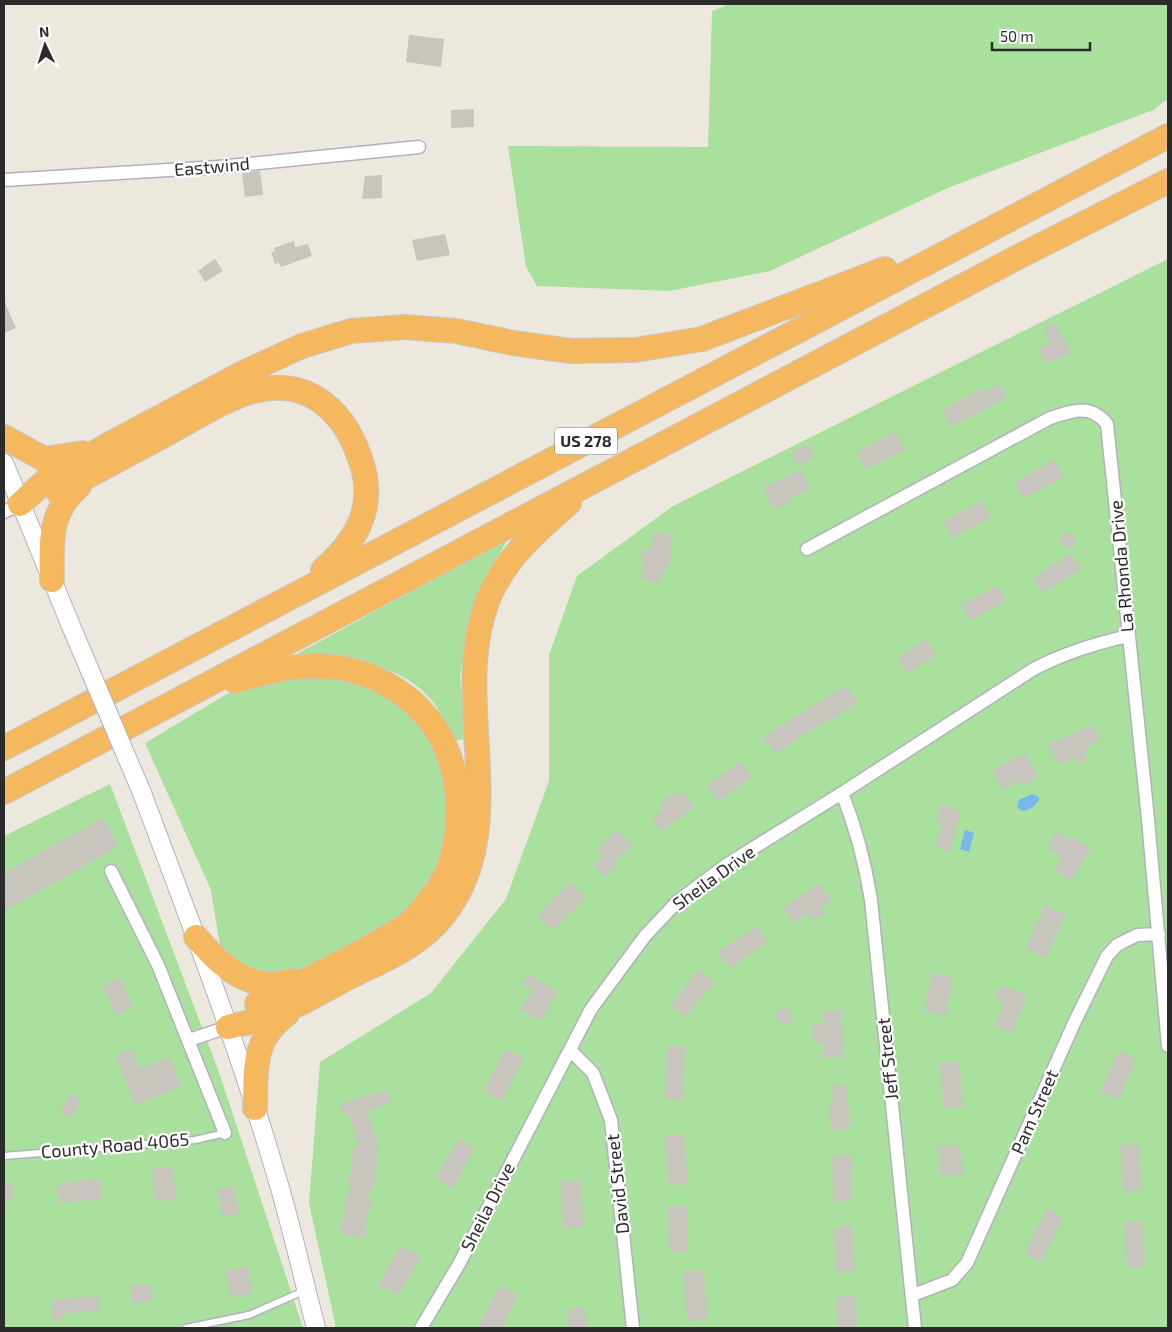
<svg xmlns="http://www.w3.org/2000/svg" width="1172" height="1332" viewBox="0 0 1172 1332" font-family="'Exo 2',sans-serif">
  <style>
    .green { fill: #a9e09d }
    .water { fill: #76b8e9 }
    .building { fill: #c7c5bd }
    .lines { fill: none; stroke-linecap: round; stroke-linejoin: round }
    .lane-casing { stroke: #b1b1be; stroke-width: 9 }
    .street-casing { stroke: #b1b1be; stroke-width: 15 }
    .secondary-casing { stroke: #b1b1be; stroke-width: 20 }
    .highway-casing { stroke: #c8c8c8; stroke-width: 26 }
    .lane { stroke: #fff; stroke-width: 6 }
    .street { stroke: #fff; stroke-width: 12 }
    .secondary { stroke: #fff; stroke-width: 18 }
    .highway { stroke: #f6b85e; stroke-width: 24 }
    .secondary-bridge-casing { stroke: #b1b1be; stroke-width: 20; stroke-linecap: butt }
    .secondary-bridge { stroke: #fff; stroke-width: 18 }
    .labels { text-anchor: middle; stroke-width: 4.5; stroke-linejoin: round; paint-order: stroke }
    .shield { fill: #fff; stroke: #6b6b6b; stroke-width: 1 }
    .shield-label { font-size: 16px; font-weight: bold; fill: #2b2b2b }
    .street-label { font-size: 18px; fill: #2b2b2b; stroke: #fff }
  </style>
  <rect width="100%" height="100%" fill="#ece8dd"/>
  <!-- green -->
  <path class="green" d="M730,4h438v95l-15,11 -203,77 -180,84 -101,20 -132,-5 -11,-19 -18,-121 200,1 4,-136z
    M1168,259v1069h-832l-27,-125 11,-141 111,-69 75,-94 43,-118v-126l28,-79 96,-70z
    M508,539l-26,44 -15,53 -7,40 7,63 -12,1c-7,-12 -13,-26 -21,-37 -34,-43 -91,-45 -141,-47z
    M293,674l53,1 50,22 25,25 22,39 8,49 -7,43 -20,45 -57,43 -87,35 -24,-3 -35,-22 -10,-61 -66,-147 82,-49z
    M110,784l110,291 83,253h-299v-492z"/>
  <!-- water -->
  <path class="water" d="M1032,794l7,3c0,7 -10,14 -17,14l-5,-4 2,-7z
    M965,830l9,3 -5,19 -9,-3z"/>
  <!-- building -->
  <path class="building" d="M409,35l35,4 -3,28 -35,-5z
    M474,109v18l-23,1v-18z
    M260,171l3,24 -18,2 -3,-24z
    M382,175v23l-20,1 3,-23z
    M445,234l5,21 -33,6 -5,-21z
    M294,241l1,6 13,-3 4,12 -31,11 -2,-4 -4,1 -4,-12 4,-1 -1,-3z
    M215,259l8,12 -18,11 -7,-11z
    M4,300l12,28 -12,5z
    M1056,323l6,17 4,-2 5,16 -27,9 -6,-15 12,-4 -6,-17z
    M999,384l8,14 -57,29 -8,-17 40,-21 2,3z
    M896,432l9,18 -40,19 -8,-17z
    M809,444l6,14 -18,8 -6,-14z
    M1055,460l9,17 -41,22 -9,-17z
    M802,470l8,19 -21,9 2,4 -18,7 -10,-22z
    M982,501l9,16 -39,21 -9,-16z
    M656,531l17,6 -4,13 4,1 -6,19 -3,-1 -5,15 -19,-6 5,-16 -5,-1 3,-12 6,2z
    M1064,532l13,5 -5,12 -13,-5z
    M1071,553l10,16 -38,24 -10,-15z
    M998,585l8,16 -36,20 -9,-16z
    M926,639l10,16 -29,19 -10,-16z
    M846,685l12,17 -37,24 -1,-2 -45,30 -12,-17z
    M1093,725l7,15 -13,7 1,3 -4,2 3,7 -9,5 -3,-7 -16,8 -11,-21z
    M1025,753l13,24 -15,8 -2,-5 -18,10 -10,-20z
    M741,761l11,16 -34,24 -11,-16z
    M683,791l11,16 -33,24 -9,-13 12,-9 -4,-6 16,-11 1,3z
    M940,805l21,6 -11,41 -15,-5 7,-25 -6,-1z
    M103,818l16,28 -115,65v-38z
    M617,829l15,16 -17,17 2,2 -12,13 -12,-12 9,-9 -6,-6z
    M1056,832l15,9 2,-4 18,11 -20,33 -17,-11 8,-13 -15,-10z
    M570,882l16,15 -33,33 -16,-15z
    M819,883l12,17 -10,7 4,7 -11,7 -6,-8 -14,10 -11,-15z
    M1045,905l20,9 -19,44 -20,-9z
    M757,926l11,16 -39,26 -12,-16z
    M700,969l15,13 -30,35 -15,-12z
    M932,973l21,4 -8,39 -21,-5z
    M529,975l29,17 -18,29 -20,-12 12,-19 -9,-5z
    M120,977l13,31 -17,7 -13,-30z
    M1001,985l26,11 -15,37 -17,-7 9,-23 -9,-4z
    M787,1007l7,13 -13,6 -7,-13z
    M841,1010l3,47 -20,1 -1,-15 -10,1 -1,-19 11,-1 -1,-13z
    M667,1046l18,1 -2,54 -18,-1z
    M132,1049l7,20 31,-12 11,30 -47,18 -18,-50z
    M505,1049l19,10 -23,42 -18,-10z
    M1118,1051l18,8 -17,41 -19,-8z
    M959,1062l4,45 -19,1 -4,-45z
    M846,1084l4,44 -19,2 -2,-28h5l-1,-16z
    M387,1090l4,13 -24,8 11,35 -2,30 -8,24 4,1 -7,21h2l-3,16 -25,-5 6,-24 -2,-1 8,-23 -4,-2 4,-12 2,-24h6l-11,-34 -5,2 -3,-11z
    M70,1094l11,6 -11,18 -10,-6z
    M684,1134l4,50 -19,1 -5,-49z
    M458,1139l17,9 -23,41 -17,-10z
    M960,1144l3,30 -22,2 -3,-29z
    M1138,1144l4,46 -19,1 -3,-46z
    M851,1155l1,46h-19l-1,-45z
    M172,1166l5,33 -21,3 -5,-32z
    M100,1179l2,20 -43,4 -2,-17h8v-4z
    M580,1180l4,47 -21,2 -3,-48z
    M13,1184l1,16 -10,1v-16z
    M233,1186l7,27 -17,4 -6,-27z
    M687,1206l1,46h-19l-1,-45z
    M1046,1209l17,8 -21,45 -17,-7z
    M1142,1221l3,45 -18,1 -3,-45z
    M852,1226l3,46 -19,1 -3,-45z
    M401,1245l20,12 -23,38 -20,-11z
    M247,1266l6,27 -22,5 -6,-27z
    M704,1270l4,49 -21,2 -4,-49z
    M150,1284l2,17 -20,2 -2,-18z
    M499,1286l19,9 -17,33h-23z
    M98,1296l1,15 -35,3v6h-12l-1,-20z
    M856,1296l1,32h-20l-1,-31z
    M585,1307l3,21h-19l-2,-18z"/>
  <g class="lines">
    <!-- lane casing -->
    <g class="lane-casing">
      <path id="lane" d="M4,1156l191,-16 30,-7
        M186,1328l63,-13 57,-25"/>
    </g>
    <!-- street casing -->
    <g class="street-casing">
      <path id="street" d="M4,180l214,-13 201,-20
        M4,512l16,-8
        M807,549l243,-131c22,-7 40,-15 57,6l41,395 20,227
        M842,793c14,35 23,69 29,107l44,428
        M111,871l47,94 67,168
        M189,1040l39,-13
        M571,1051l22,22 18,47 22,208
        M913,1295l39,-15 15,-17 108,-242 32,-65 10,-11 20,-10 22,-1
        M421,1328l38,-64 132,-255 54,-73 33,-35 48,-36 116,-72 190,-123c32,-17 62,-26 96,-34"/>
    </g>
    <!-- secondary casing -->
    <g class="secondary-casing">
      <path id="secondary" d="M4,463l67,163
        M142,793c48,128 97,255 135,385 15,50 26,100 39,150"/>
    </g>
    <!-- highway casing -->
    <g class="highway-casing">
      <path id="highway" d="M4,437l40,22 39,-6
        M58,492c36,-19 73,-39 110,-59 24,-13 59,-35 85,-42 59,-15 95,24 110,77 12,43 -9,75 -40,102
        M20,504l23,-21 65,-38 135,-72 59,-27 49,-15 54,-4 51,4 57,12 58,8 64,-1 67,-11 183,-70
        M52,580c-1,-38 -3,-68 27,-94
        M235,681c36,-11 72,-20 111,-12 36,7 72,31 91,62 27,44 29,116 0,159 -8,10 -17,24 -27,32 -7,7 -17,11 -25,16 -41,26 -86,44 -128,66
        M4,748l1164,-612
        M4,792l1014,-535 150,-76
        M196,937c19,22 40,44 71,47 8,1 19,-2 27,-3
        M228,1027c11,-3 22,-4 33,-8 32,-9 63,-29 92,-44 29,-14 61,-27 83,-51 84,-90 10,-223 53,-327 17,-40 48,-66 80,-94
        M255,1108c1,-39 -3,-69 32,-94"/>
    </g>
    <!-- lane -->
    <use href="#lane" class="lane"/>
    <!-- street -->
    <use href="#street" class="street"/>
    <!-- secondary -->
    <use href="#secondary" class="secondary"/>
    <!-- highway -->
    <use href="#highway" class="highway"/>
    <!-- secondary-bridge casing -->
    <g class="secondary-bridge-casing">
      <path id="secondary-bridge" d="M71,626l71,167"/>
    </g>
    <!-- secondary-bridge -->
    <use href="#secondary-bridge" class="secondary-bridge"/>
  </g>
  <g class="labels">
    <!-- shield labels -->
    <rect class="shield" x="555" y="427.5" width="62" height="27" rx="4"/>
    <g class="shield-label">
      <text x="586" y="447">US 278</text>
    </g>
    <!-- street labels -->
    <g class="street-label">
      <text transform="translate(212 167) rotate(-5)" y="6">Eastwind</text>
      <text transform="translate(1122 566) rotate(-95)" y="6">La Rhonda Drive</text>
      <text transform="translate(714 878) rotate(-36)" y="6">Sheila Drive</text>
      <text transform="translate(888 1059) rotate(-96)" y="6">Jeff Street</text>
      <text transform="translate(1035 1112) rotate(-66)" y="6">Pam Street</text>
      <text transform="translate(115 1146) rotate(-5)" y="6">County Road 4065</text>
      <text transform="translate(618 1184) rotate(-96)" y="6">David Street</text>
      <text transform="translate(488 1207) rotate(-63)" y="6">Sheila Drive</text>
    </g>
  </g>
  <!-- border -->
  <rect width="1172" height="1332" fill="none" stroke="#2b2b2b" stroke-width="10"/>
  <!-- north arrow -->
  <g transform="translate(45 45) rotate(356)" stroke="#ffffff" stroke-width="4" paint-order="stroke">
  <path d="M0-4L9 19L0 12L-9 19Z" fill="#2b2b2b"/>
  <text y="-8" font-size="14" font-weight="bold" text-anchor="middle" fill="#2b2b2b">N</text>
  </g>
  <!-- scale -->
  <path d="M992 42v8h98v-8" fill="none" stroke="#2b2b2b" stroke-width="2.5"/>
  <text x="1000" y="42" font-size="15" fill="#2b2b2b" stroke="#ffffff" stroke-width="4" paint-order="stroke">50 m</text>
</svg>
